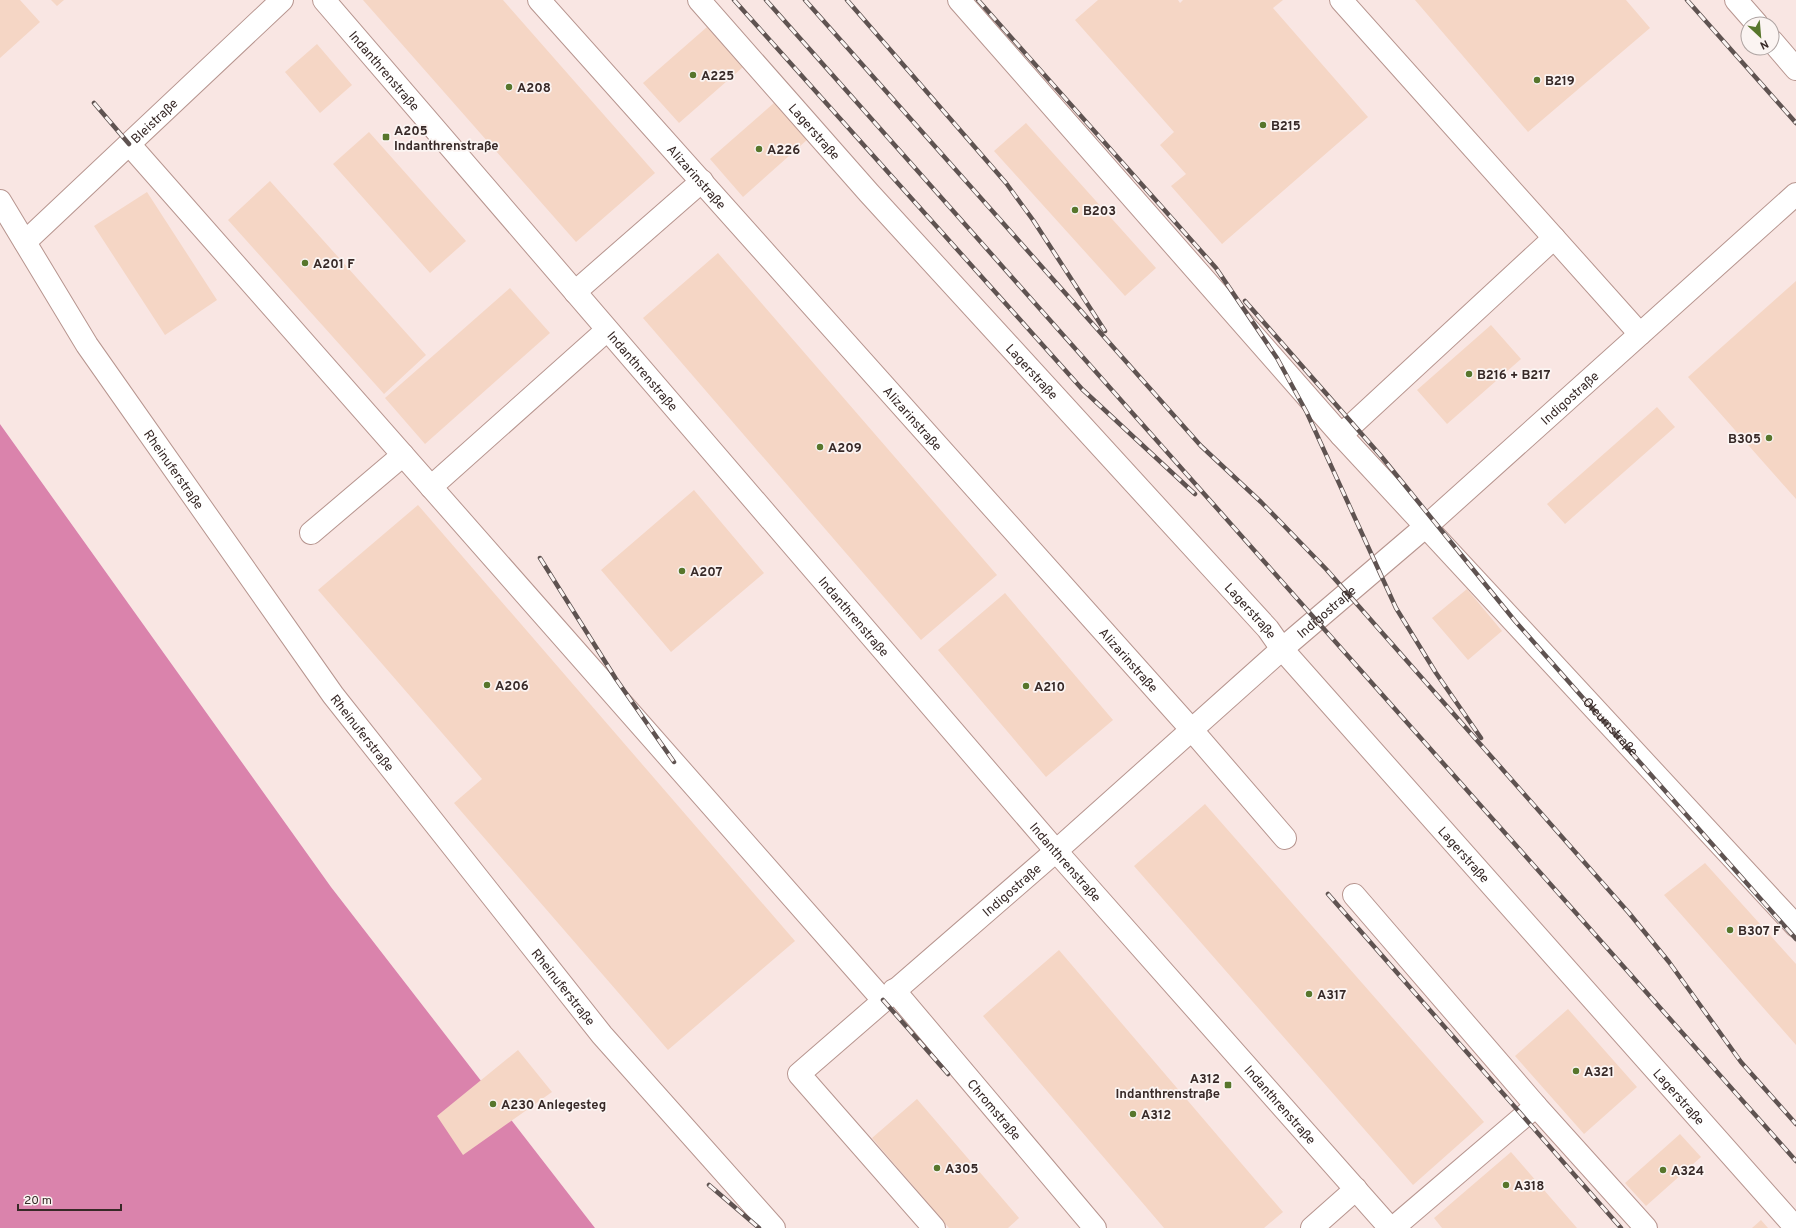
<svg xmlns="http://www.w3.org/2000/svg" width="1796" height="1228" viewBox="0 0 1796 1228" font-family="Overpass,sans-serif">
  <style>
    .built { fill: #f9e6e3; fill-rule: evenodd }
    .water { fill: #da83ac }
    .building { fill: #f5d6c5 }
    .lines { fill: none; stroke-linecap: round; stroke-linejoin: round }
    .minor-casing { stroke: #b7958f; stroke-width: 24 }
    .minor { stroke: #fff; stroke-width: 22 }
    .rail-casing { stroke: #5f5351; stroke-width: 4.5 }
    .rail { stroke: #fbf4f2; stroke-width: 3; stroke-dasharray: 9; stroke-linecap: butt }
    .poi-dot { fill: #57762c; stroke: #fbf4f2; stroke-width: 1.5 }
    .labels { text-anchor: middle; stroke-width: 3.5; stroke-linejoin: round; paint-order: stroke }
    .street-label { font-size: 13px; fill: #372927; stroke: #fbf4f2 }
    .poi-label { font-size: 13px; font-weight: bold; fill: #372927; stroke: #fbf4f2; text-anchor: start }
  </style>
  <rect width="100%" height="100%" fill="#fbf4f2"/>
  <!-- built -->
  <path class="built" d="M0,0h1796v1228h-1201l-264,-341 -331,-463zM1748,24h24v24h-24z"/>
  <!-- water -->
  <path class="water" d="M0,424l331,463 264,341h-595z"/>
  <!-- building -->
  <path class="building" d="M0,0h20l20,22 -40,36z
    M51,0h13l-7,6z
    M363,0h140l152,173 -79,69z
    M1098,0h80l2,3 3,-3h100l-10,8 95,109 -146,127 -51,-58 15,-12 -26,-29 14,-13 -99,-112z
    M1415,0h211l24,28 -122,104z
    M707,27l36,40 -64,56 -36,-40z
    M317,44l35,41 -32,28 -35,-41z
    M775,102l33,37 -65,58 -33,-38z
    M1026,123l130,145 -31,28 -131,-145z
    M369,132l97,109 -36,32 -97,-109z
    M270,181l156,174 -42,39 -156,-174z
    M147,192l70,108 -52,35 -71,-109z
    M718,253l279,322 -76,65 -278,-322z
    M1796,281v218l-108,-122z
    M510,288l40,45 -125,111 -40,-46z
    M1491,325l30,34 -74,65 -30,-34z
    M1657,407l18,20 -110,97 -18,-20z
    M694,490l70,83 -93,79 -70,-82z
    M418,505l377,436 -127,109 -214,-247 28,-24 -164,-189z
    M1467,589l35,42 -34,29 -36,-42z
    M1005,593l108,127 -67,57 -108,-127z
    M1205,804l279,318 -71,63 -279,-319z
    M1705,863l91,101v81l-132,-150z
    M1059,950l224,262 -19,16h-100l-181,-212z
    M1568,1009l69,78 -53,47 -69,-78z
    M518,1050l34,42 -89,63 -26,-39z
    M917,1099l102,119 -11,10h-59l-77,-90z
    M1680,1134l21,23 -55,49 -21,-23z
    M1511,1152l66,76h-135l-8,-10z
    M1761,1220l7,8h-16z"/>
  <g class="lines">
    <!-- minor casing -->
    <g class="minor-casing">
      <g id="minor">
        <path id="s1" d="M324,0l732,851 334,377"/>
        <path id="s2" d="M539,0l652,729 94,109"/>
        <path id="s3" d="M699,0l170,193 399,436 14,20 514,579"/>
        <path id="s4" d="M959,0l382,435 455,491"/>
        <path d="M1341,0l299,334"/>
        <path d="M1736,0l21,24"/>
        <path d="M1772,41l24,28"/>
        <path d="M129,144l754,856"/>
        <path id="s5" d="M0,201l87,144 246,350 269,340 172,193"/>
        <path id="s6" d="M25,242l257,-242"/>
        <path d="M575,292l127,-111"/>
        <path d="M1341,435l213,-197"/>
        <path d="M431,487l176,-157"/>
        <path d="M311,533l92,-78"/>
        <path d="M1354,895l182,211 -143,122"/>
        <path id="s7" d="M894,990l201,238"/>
        <path d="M1536,1106l110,122"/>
        <path id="s8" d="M934,1228l-135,-154 257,-223 226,-202 150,-128 364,-327"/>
        <path d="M1312,1228l44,-39"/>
      </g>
    </g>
    <!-- minor -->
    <use href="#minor" class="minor"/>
    <!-- rail casing -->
    <g class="rail-casing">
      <path id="rail" d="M734,0l348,389 113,105
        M766,0l1030,1161
        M805,0l396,446 60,56 65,67 303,344 40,49 72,100 55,62
        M847,0l159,183 27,37 72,111
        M978,0l238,268 61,90 30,55 89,195 40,65 45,65
        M1687,0l109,123
        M94,103l35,41
        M1245,301l136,155 134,165 281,318
        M540,558l76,121 58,83
        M1328,894l293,334
        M883,1000l65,74
        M709,1185l50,43"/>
    </g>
    <!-- rail -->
    <use href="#rail" class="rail"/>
  </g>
  <!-- markers -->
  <g class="poi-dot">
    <circle cx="693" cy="75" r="4"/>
    <circle cx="1537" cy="80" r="4"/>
    <circle cx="509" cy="87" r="4"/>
    <circle cx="1263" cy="125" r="4"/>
    <rect x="382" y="133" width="8" height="8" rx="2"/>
    <circle cx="759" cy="149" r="4"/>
    <circle cx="1075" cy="210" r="4"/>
    <circle cx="305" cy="263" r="4"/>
    <circle cx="1469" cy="374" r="4"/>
    <circle cx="1769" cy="438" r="4"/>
    <circle cx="820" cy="447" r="4"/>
    <circle cx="682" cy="571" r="4"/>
    <circle cx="487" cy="685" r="4"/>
    <circle cx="1026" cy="686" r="4"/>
    <circle cx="1730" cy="930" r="4"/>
    <circle cx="1309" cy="994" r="4"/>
    <circle cx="1576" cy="1071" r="4"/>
    <rect x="1224" y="1081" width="8" height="8" rx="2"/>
    <circle cx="493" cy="1104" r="4"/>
    <circle cx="1133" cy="1114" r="4"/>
    <circle cx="937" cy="1168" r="4"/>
    <circle cx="1663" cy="1170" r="4"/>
    <circle cx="1506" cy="1185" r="4"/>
  </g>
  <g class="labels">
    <!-- street labels -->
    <g class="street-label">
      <text dy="5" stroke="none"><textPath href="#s1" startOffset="93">Indanthrenstraße</textPath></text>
      <text dy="5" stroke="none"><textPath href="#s6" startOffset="177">Bleistraße</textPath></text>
      <text dy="5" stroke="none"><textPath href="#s3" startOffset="175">Lagerstraße</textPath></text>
      <text dy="5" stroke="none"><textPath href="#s2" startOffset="237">Alizarinstraße</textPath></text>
      <text dy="5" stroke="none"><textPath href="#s1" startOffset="489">Indanthrenstraße</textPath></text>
      <text dy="5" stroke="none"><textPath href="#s3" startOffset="499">Lagerstraße</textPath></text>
      <text dy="5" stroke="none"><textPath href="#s8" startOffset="1230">Indigostraße</textPath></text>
      <text dy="5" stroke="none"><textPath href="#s2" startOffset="561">Alizarinstraße</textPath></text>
      <text dy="5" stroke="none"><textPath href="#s5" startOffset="320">Rheinuferstraße</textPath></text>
      <text dy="5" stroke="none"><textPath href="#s3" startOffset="823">Lagerstraße</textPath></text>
      <text dy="5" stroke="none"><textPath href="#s8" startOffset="906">Indigostraße</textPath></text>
      <text dy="5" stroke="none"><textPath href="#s1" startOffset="813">Indanthrenstraße</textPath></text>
      <text dy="5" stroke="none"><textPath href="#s2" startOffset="885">Alizarinstraße</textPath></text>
      <text dy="5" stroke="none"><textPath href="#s4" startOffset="976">Oleumstraße</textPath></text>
      <text dy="5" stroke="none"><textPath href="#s5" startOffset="644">Rheinuferstraße</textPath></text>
      <text dy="5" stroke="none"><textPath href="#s3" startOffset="1147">Lagerstraße</textPath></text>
      <text dy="5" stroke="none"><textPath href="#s1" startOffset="1137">Indanthrenstraße</textPath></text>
      <text dy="5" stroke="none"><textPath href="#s8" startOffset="486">Indigostraße</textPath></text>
      <text dy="5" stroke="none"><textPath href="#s5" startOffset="968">Rheinuferstraße</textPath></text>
      <text dy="5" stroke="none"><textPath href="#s3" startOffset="1471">Lagerstraße</textPath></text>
      <text dy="5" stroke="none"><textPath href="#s1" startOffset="1461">Indanthrenstraße</textPath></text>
      <text dy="5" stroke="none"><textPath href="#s7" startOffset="156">Chromstraße</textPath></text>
    </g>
    <!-- poi labels -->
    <g class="poi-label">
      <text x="701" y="80">A225</text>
      <text x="1545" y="85">B219</text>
      <text x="517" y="92">A208</text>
      <text x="1271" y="130">B215</text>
      <text x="394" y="135">A205<tspan x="394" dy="15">Indanthrenstraße</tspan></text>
      <text x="767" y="154">A226</text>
      <text x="1083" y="215">B203</text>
      <text x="313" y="268">A201 F</text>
      <text x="1477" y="379">B216 + B217</text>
      <text x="1761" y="443" text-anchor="end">B305</text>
      <text x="828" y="452">A209</text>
      <text x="690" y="576">A207</text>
      <text x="495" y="690">A206</text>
      <text x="1034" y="691">A210</text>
      <text x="1738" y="935">B307 F</text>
      <text x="1317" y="999">A317</text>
      <text x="1584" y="1076">A321</text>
      <text x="1220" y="1083" text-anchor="end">A312<tspan x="1220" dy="15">Indanthrenstraße</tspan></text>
      <text x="501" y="1109">A230 Anlegesteg</text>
      <text x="1141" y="1119">A312</text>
      <text x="945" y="1173">A305</text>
      <text x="1671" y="1175">A324</text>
      <text x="1514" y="1190">A318</text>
    </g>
  </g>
  <!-- north arrow -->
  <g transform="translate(1760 36) rotate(154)"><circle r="19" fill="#fbf4f2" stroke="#ada3a1"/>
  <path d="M0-3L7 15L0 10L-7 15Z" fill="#57762c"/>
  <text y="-6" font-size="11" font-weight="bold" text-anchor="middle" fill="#372927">N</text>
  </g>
  <!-- scale -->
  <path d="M18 1204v6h103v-6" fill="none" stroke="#372927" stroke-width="2"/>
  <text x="24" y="1204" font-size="12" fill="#372927" stroke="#fbf4f2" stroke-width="3" paint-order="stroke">20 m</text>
</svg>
